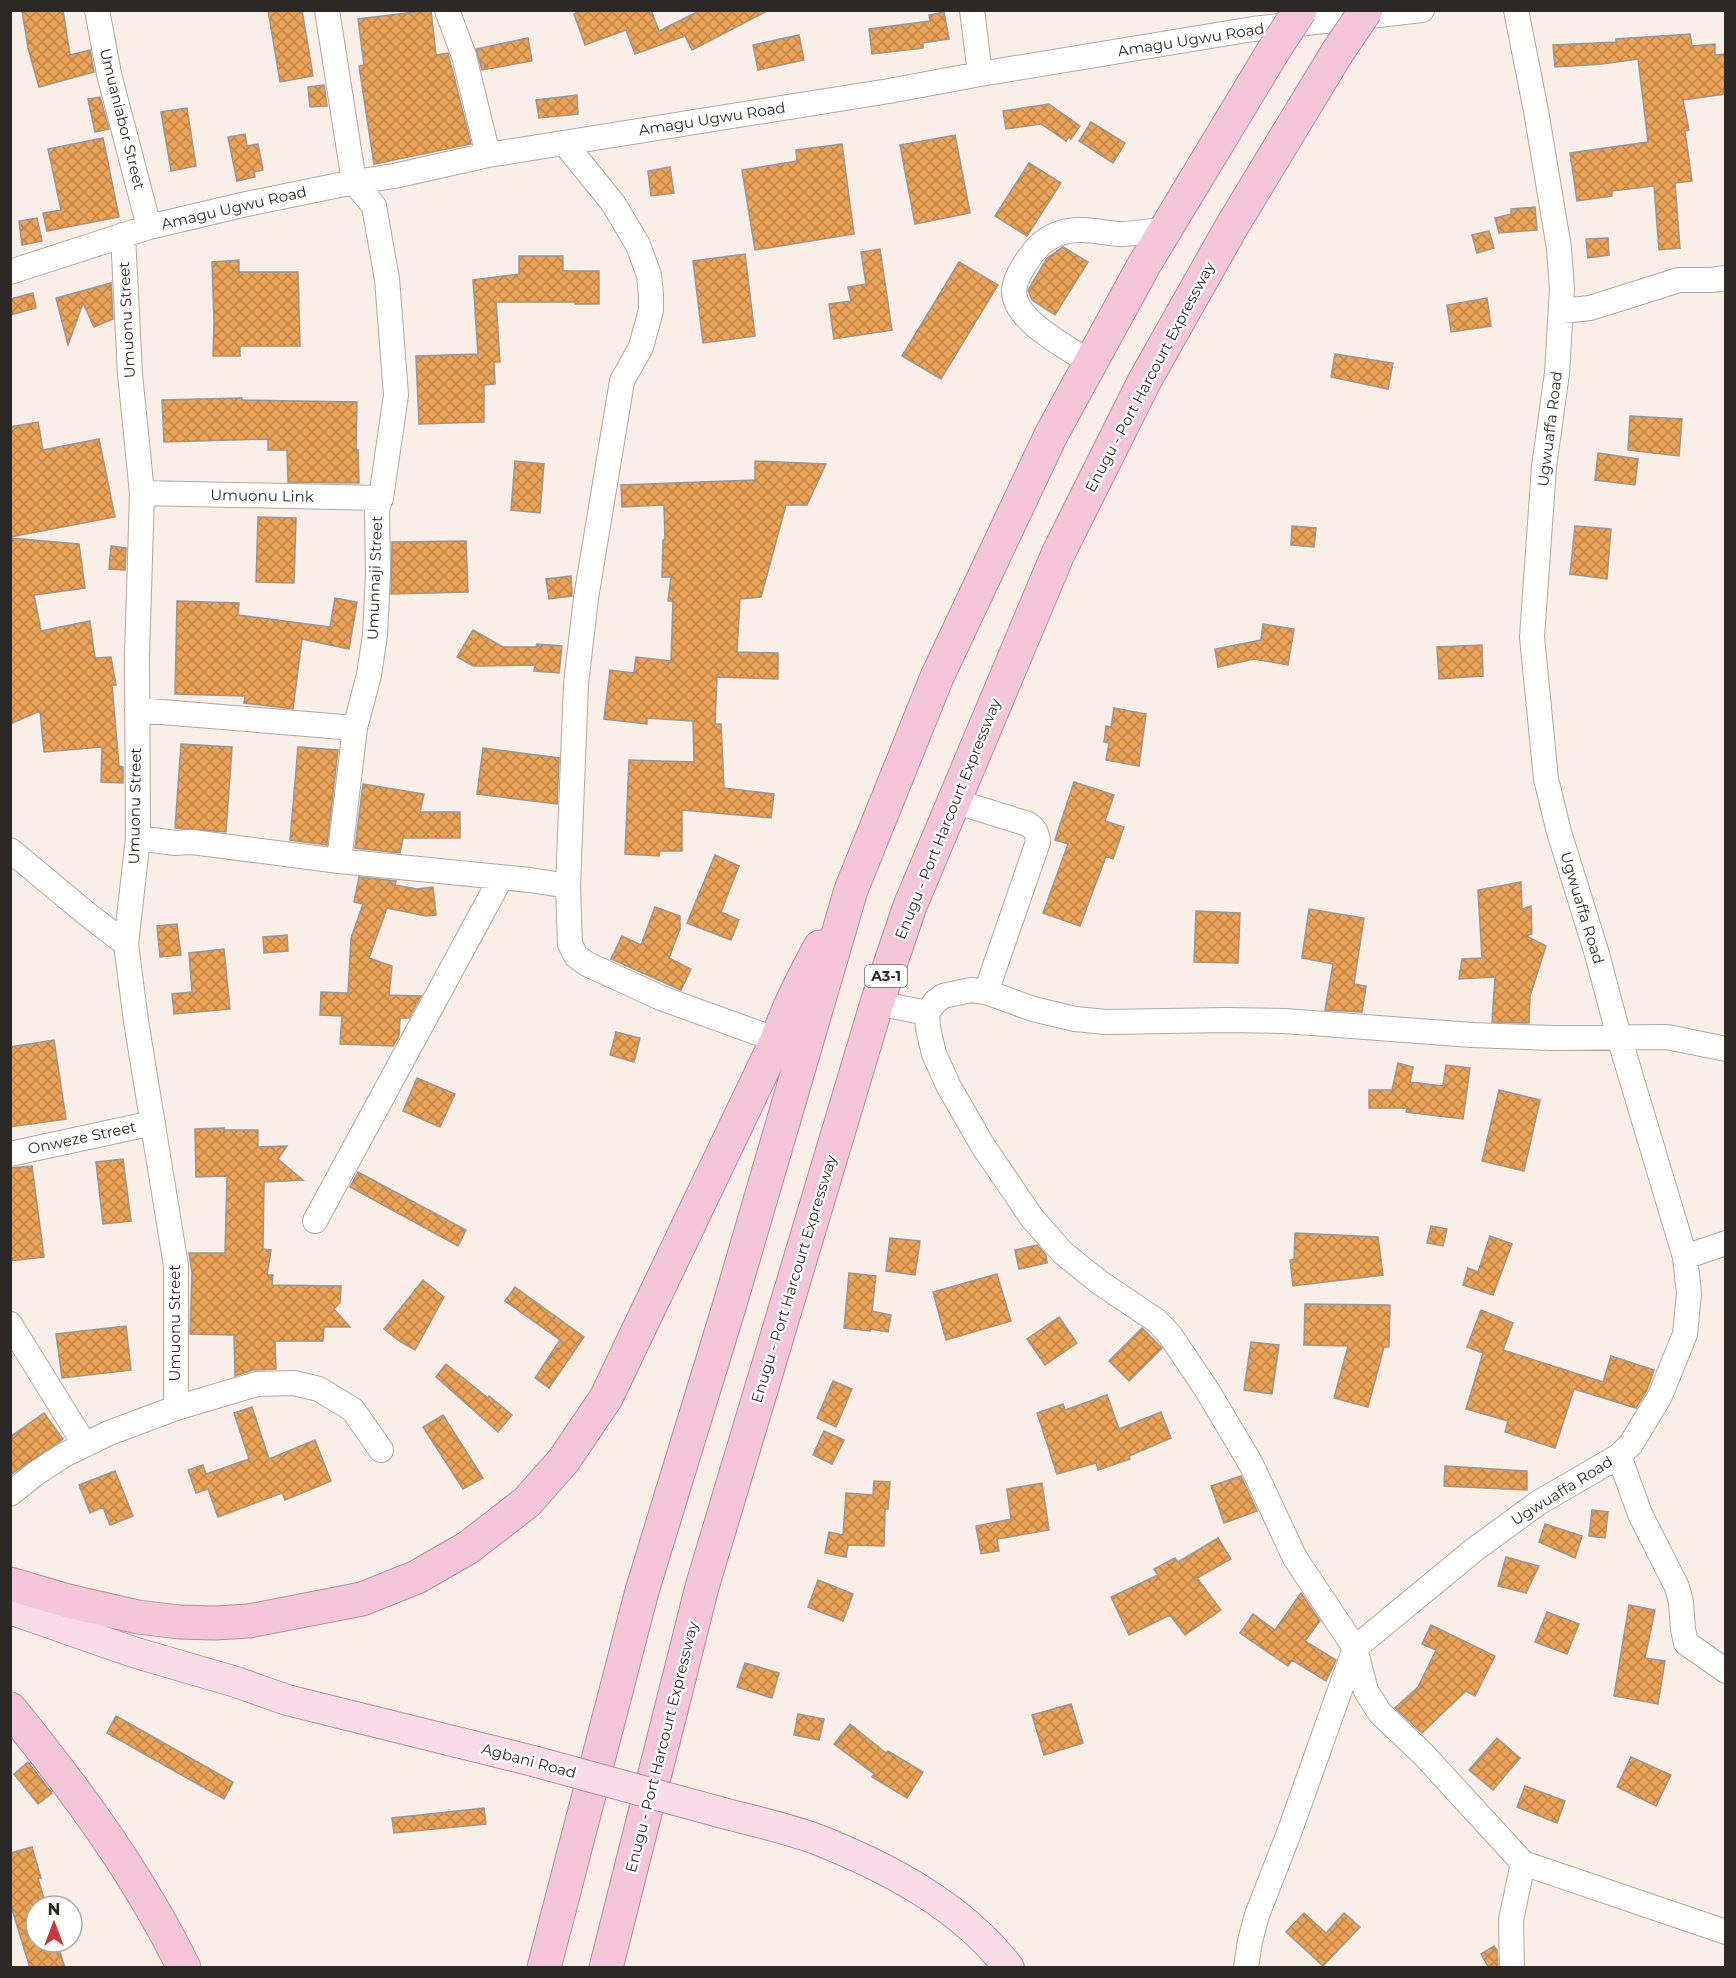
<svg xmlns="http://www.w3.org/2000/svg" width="1736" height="1978" viewBox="0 0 1736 1978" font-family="Montserrat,sans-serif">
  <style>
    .building { fill: url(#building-cross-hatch); stroke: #9e958d; stroke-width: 1.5 }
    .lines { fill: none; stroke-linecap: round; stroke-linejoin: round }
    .minor-casing { stroke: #b0a69f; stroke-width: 26 }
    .major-casing { stroke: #af8e9a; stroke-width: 32 }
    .highway-casing { stroke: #af8e9a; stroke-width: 35 }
    .minor { stroke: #fff; stroke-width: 24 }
    .major { stroke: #f9dce8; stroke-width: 30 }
    .highway { stroke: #f5c5d9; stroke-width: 33 }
    .major-bridge-casing { stroke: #af8e9a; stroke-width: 32; stroke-linecap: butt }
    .highway-bridge-casing { stroke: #af8e9a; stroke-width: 35; stroke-linecap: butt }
    .major-bridge { stroke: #f9dce8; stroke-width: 30 }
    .highway-bridge { stroke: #f5c5d9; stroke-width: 33 }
    .labels { text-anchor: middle; stroke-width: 4.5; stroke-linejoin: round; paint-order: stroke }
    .shield { fill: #fff; stroke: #6b6866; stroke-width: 1.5 }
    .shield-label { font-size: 14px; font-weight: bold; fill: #2c2825 }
    .street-label { font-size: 15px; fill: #2c2825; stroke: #fff }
  </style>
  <defs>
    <pattern id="building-cross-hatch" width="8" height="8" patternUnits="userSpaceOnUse" patternTransform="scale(1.5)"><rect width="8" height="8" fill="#eba357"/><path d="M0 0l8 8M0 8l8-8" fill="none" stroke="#bf8548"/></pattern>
  </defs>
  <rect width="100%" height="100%" fill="#faefe8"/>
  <!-- building -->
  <path class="building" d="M22,10h41l7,45 20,-5 4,22 -55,15 -11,-39z
    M268,10h34l11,66 -33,6z
    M431,10l5,45 12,-2 23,91 -97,20 -15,-98 5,-1 -6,-46z
    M583,10h68l8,21 42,-21h68l-77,40 -7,-14 -50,18 -9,-24 -41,15 -11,-31z
    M944,12l5,27 -26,4v5l-51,6 -3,-25 61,-8 -1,-6z
    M1690,34l2,12 23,-2v11l10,-1v40l-42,6 6,30 -4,1 7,50 -17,2 5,65 -21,2 -5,-64 -42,5v5l-35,5 -7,-48 78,-11 -10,-83 -36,5 -47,3 -2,-22 63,-3v-3z
    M799,35l5,25 -46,10 -5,-25z
    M528,38l4,23 -50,9 -6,-21z
    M324,85l3,21 -17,1 -2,-20z
    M577,95l1,19 -39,4 -3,-18z
    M100,97l9,32 -14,3 -7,-33z
    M1049,104l31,22 -9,13 -2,-2 -3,4 -25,-17 -35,5 -3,-18z
    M187,108l9,58 -25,5 -10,-59z
    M1091,122l34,21 -12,20 -34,-22z
    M245,134l2,12 11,-2 5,26 -9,2 1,5 -18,4 -9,-44z
    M955,135l15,78 -55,11 -15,-79z
    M103,138l16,79 -72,14 -4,-18 18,-3 -13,-61z
    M842,144l12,90 -99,16 -13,-80 55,-9 -1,-11z
    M1029,163l32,20 -34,53 -32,-20z
    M670,167l4,26 -23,3 -3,-25z
    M1535,207l2,23 -38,3 -4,-15 16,-4v-5z
    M37,218l5,23 -20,4 -3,-24z
    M1489,231l5,17 -17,5 -5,-18z
    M1608,238l1,17 -21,3 -2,-19z
    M1063,247l25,15 -33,53 -23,-15 -4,-10 19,-32z
    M880,249l12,81 -58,9 -5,-35 22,-3 -3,-14 18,-3 -5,-32z
    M745,254l10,82 -52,7 -10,-82z
    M519,256h44v15h36v33h-24v-2h-79l4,60h-6l1,22 -11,1v37l-65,2 -3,-68 62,-2 -5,-74 46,-6z
    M239,260v12h59l2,74h-60v10h-27l1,-34 -2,-60z
    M959,262l39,23 -57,94 -39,-23z
    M111,283l2,36 -19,8 -11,-24 -15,42 -12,-47z
    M33,293l3,15 -26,7v-16z
    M1487,298l4,28 -40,6 -4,-27z
    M1335,354l58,9 -5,26 -57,-12z
    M242,398v2l115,2 -1,48h2l1,33 -71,-1 -1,-32h-19v-11l-104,3 -2,-42z
    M1630,416l52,3 -3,37 -51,-6z
    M38,422l5,28 56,-11 16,78 -105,20v-110z
    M1598,453l40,6 -3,26 -40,-5z
    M515,461l29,3 -4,49 -29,-3z
    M755,461l71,3 -19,41h-21l-25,92 -21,2 -3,53 41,1v26l-61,-2 -2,47h6l3,64 50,6 -3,24 -89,-8v41h-22l-1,5 -34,-2 4,-94 65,2 -1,-41 -46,-3v6l-43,-5 6,-49 24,3 2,-16 35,4 2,-60h-5l3,-24h-9l1,-37h2l-1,-35 -42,2 -1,-22 134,-5z
    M258,517l38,1 -2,65 -38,-1z
    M1292,526l24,2 -2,19 -23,-2z
    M1575,526l36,3 -4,50 -37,-5z
    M10,538l69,6 6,44 -51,7 7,36 49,-10 5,37 16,-1 5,28h-4l7,81 4,1v16l-22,-1 1,-35 -58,5 -4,-41 -30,13z
    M466,541l2,51 -77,2 1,-52z
    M111,546l15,2 -1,22 -16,-1z
    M571,576l1,20 -23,3 -3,-20z
    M335,598l22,4 -8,47 -47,-10 -9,70 -49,-6 1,-7 -70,-2 2,-93 62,2 -1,12 92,12z
    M1263,624l31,5 -6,36 -34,-6 -36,8 -3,-18 46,-9z
    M473,630l30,17h33l1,-3 25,2 -3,27 -25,-2 1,-6 -62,1 -16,-9z
    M1482,645l1,31 -44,3 -2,-32z
    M1114,708l32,6 -7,52 -33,-6 3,-17 -5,-1 2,-16 5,1z
    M181,744l51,3 -6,85 -51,-4z
    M298,747l40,3 -11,95 -37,-5z
    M483,748l76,10 -2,46 -80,-10z
    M1074,782l40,13 -9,26 19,6 -11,32 -7,-3 -26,70 -37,-13 25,-69 -13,-4z
    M363,784l61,10 -4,18h40v26h-57l-3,15 -45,-5z
    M715,855l24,11 -18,46 18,8 -8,20 -44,-17z
    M359,877l37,4 -1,4 22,4 16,-2 3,28 -10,1 -39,-8 -18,50 23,8 -3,29 32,1 -12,22h-9l-1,18 -6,10 -53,-2 2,-28 -22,-1 1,-23 27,1 3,-55 12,-34 -9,-2z
    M1521,882l1,27 9,-3 1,28 -6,2 20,10 -16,50 -1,27 -37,-1 3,-45 -36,2 3,-20 20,-1 -4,-68z
    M655,907l25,9v13l-11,29 22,11 -10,21 -70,-31 11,-23 19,9z
    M1309,909l55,9 -10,66 12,2 -4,26 -37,-2 8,-46 -31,-6z
    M1196,911l44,2 -2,50 -44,-1z
    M177,924l4,31 -21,2 -3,-31z
    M287,935l1,16 -24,2 -1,-16z
    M224,949l6,60 -56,5 -2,-20 20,-2 -3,-39z
    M616,1032l24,6 -6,24 -24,-7z
    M54,1040l12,79 -56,8v-80z
    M1398,1063l15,4 -3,15 33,4 3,-21 24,3 -7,51 -57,-7 1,-4h-38v-18h23z
    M417,1078l38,16 -15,33 -37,-16z
    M1499,1090l41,10 -16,71 -42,-10z
    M224,1128v2h34v17l29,-1 -9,13 25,21 -39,2 -1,67 8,1 -4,25h6l-1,10 69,1 -1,17 -6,6 16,18h-26l-1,14h-48l1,28 -23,1 -18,6 -1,-41 -44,-1 2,-61 -3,-20h36l2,-77 -31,1 -1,-48z
    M123,1159l8,62 -28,3 -7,-62z
    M32,1166l12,91 -34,4v-93z
    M358,1172l108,58 -8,16 -108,-59z
    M1431,1226l16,3 -4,17 -16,-3z
    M1295,1233l83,4 5,38 -90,11 -3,-26 4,-1z
    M1490,1236l22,8 -19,51 -30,-10 5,-17 10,4z
    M890,1238l30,3 -5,34 -29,-4z
    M1037,1245l9,10 1,8 -28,6 -4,-19z
    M849,1273l27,3 -4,35 19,4 -3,17 -18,-3v2l-26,-3z
    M997,1274l14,47 -65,19 -13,-48z
    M423,1280l21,17 -29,53 -16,-9 -15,-12z
    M515,1287l69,50 -35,51 -14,-10 25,-38 -55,-39z
    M1305,1304l85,1 -1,42h-5l-16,60 -34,-9 14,-52 -44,-1z
    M1481,1310l32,13 -10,27 100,32 8,-26 43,14 -7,20 -11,18 -62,-19 -19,59 -50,-16 3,-11 -42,-12 17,-56 -16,-6z
    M1059,1317l18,26 -32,22 -18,-26z
    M126,1326l5,44 -69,8 -6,-44z
    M1142,1328l20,20 -33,33 -20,-20z
    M1251,1342l28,3 -7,49 -28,-4z
    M446,1364l42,34 1,-2 23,19 -14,17 -62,-55z
    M833,1381l19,8 -16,38 -19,-9z
    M1107,1395l12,34 42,-17 10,26 -42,18 1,3 -32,11 -2,-7 -39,11 -20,-61 26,-9 2,6z
    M252,1407l17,52 46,-19 16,41 -46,19 -3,-7 -64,24 -10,-28 -12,4 -8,-23 15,-5 3,9 43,-15 -15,-46z
    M44,1413l19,26 -53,36v-38z
    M443,1415l40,63 -20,11 -40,-62z
    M824,1431l20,9 -12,24 -19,-9z
    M1445,1466l82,5v19l-83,-4z
    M115,1471l18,45 -23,9 -7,-18 -13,6 -11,-28z
    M1241,1476l16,35 -33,12 -13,-37z
    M874,1481l16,1 -2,27h-3l-1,37 -36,-1 -2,12 -21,-4 4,-21 14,3 3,-42 27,2z
    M1042,1483l7,47 -52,9 2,12 -18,3 -5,-28 35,-7 -4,-30z
    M1592,1510l16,2 -3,26 -16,-2z
    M1545,1524l37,12 -7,22 -36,-16z
    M1218,1538l13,21 -34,19 24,32 -36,25 -15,-20 -41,20 -18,-38 47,-22 -4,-6 21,-11 3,4z
    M1506,1557l33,9 -13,27 -28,-7z
    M818,1580l35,14 -10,27 -35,-14z
    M1301,1593l19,28 -15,20 31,19 -10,21 -34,-21 -4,6 -48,-33 13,-19 22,16z
    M1629,1605l26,5 -10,48 20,3 -7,43 -44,-8z
    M1547,1612l32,12 -12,30 -32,-12z
    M1431,1625l64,31 -20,40 -9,-5 -44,42 -27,-25 23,-21 18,-37 -14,-6z
    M745,1663l34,10 -7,25 -35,-11z
    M1071,1704l12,39 -39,12 -12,-40z
    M798,1714l26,5 -5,21 -25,-5z
    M116,1716l117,66 -9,17 -117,-66z
    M850,1724l36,29 2,-2 35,21 -16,26 -35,-21 2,-3 -40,-30z
    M1497,1738l23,20 -27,32 -24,-20z
    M1631,1757l40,18 -15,31 -39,-19z
    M28,1762l24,31 -14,11 -24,-30z
    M1525,1786l40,15 -8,22 -40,-16z
    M484,1808l2,16 -92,9 -2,-15z
    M32,1847l9,31h-3l8,28h-10v36h21l8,26h-35l-20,-65v-50z
    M1304,1913l22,20 18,-20 16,14 -37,39 -37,-34z
    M1494,1946l3,4 1,18h-9l-8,-14z"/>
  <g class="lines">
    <!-- minor casing -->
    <g class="minor-casing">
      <path id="minor" d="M97,10l12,64 40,153
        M447,10l17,46 24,99
        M972,10l8,64
        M565,144l48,59 25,42 11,30 2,20v15l-10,37 -19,34 -36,217 -10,86 -8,202
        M123,235l7,139 12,119 -5,163 1,182 -12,106 10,77 40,245v142
        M10,272l139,-45 93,-22 112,-23 40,-6 94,-21 401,-64 91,-17 273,-45 169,-19
        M1562,311l28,-3 89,-28h32l15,-2
        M1089,362c-22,-15 -74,-41 -75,-70 0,-11 7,-21 12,-30 10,-15 21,-26 38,-30 18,-5 38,1 56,2 15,0 31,-3 46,-5
        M142,493l239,5
        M137,710l218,18 14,-53 6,-40 3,-61 -1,-65 4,-11 15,-103 -9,-116 -13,-73 -20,-24 -27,-172
        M954,801l74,23c7,5 9,8 10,18l-52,150
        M138,838l37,5 17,-1 147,19 191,19 38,6 2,58 6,12 11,8 74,34 116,42
        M10,850l77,64 39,30
        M339,861l16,-133
        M877,1003l50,10
        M1726,1049l-59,-12 -114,1 -81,-3 -187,-14 -58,-1 -121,2 -31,-3 -42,-10 -47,-17 -15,-2 -28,6 -8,6 -8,11 1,15 6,26 15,33 34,59 49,72 31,35 36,29 58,39 13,14 37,55 44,74 44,94 60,90 11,43 14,22 44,42 99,108 203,69
        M10,1154l143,-31
        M315,1221l186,-343
        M1685,1257l41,-14
        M10,1324l75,121
        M1619,1456l21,58 37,73 4,15 2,27 3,14 40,28
        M10,1494l25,-20 29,-19 45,-22 67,-25 81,-24 37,-1 25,6 34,21 28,40
        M1246,1968l4,-27 7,-26 32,-82 66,-185 119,-98 64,-47 81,-47 12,-12 29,-48 25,-62 4,-41 -4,-36 -66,-220 -22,-83 -38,-122 -13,-53 -14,-142 12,-170 13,-94 5,-84 -3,-41 -23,-137 -20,-101
        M1512,1968l-1,-48 12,-57"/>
    </g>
    <!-- major casing -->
    <g class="major-casing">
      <path id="major" d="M10,1609l123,43 103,30 51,18 246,61
        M723,1813c31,8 63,15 93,26 71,28 146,67 193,129"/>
    </g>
    <!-- highway casing -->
    <g class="highway-casing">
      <path id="highway" d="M10,1584l58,17 70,16 41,5 35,1 35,-2 113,-22 55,-22 52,-30 58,-45 37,-42 42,-62 171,-358c11,-33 27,-63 43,-93
        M10,1709c66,81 128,165 174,259
        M544,1968l98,-377 87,-284 122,-417 86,-213 114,-242 93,-170 128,-212
        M606,1968l96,-381 175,-584 33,-97 148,-352 87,-174 87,-154 105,-173"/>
    </g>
    <!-- minor -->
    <use href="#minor" class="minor"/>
    <!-- major -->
    <use href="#major" class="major"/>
    <!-- highway -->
    <use href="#highway" class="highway"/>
    <!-- major-bridge casing -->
    <g class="major-bridge-casing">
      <path id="major-bridge" d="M533,1761l190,52"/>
    </g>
    <!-- highway-bridge casing -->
    <g class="highway-bridge-casing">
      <path id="highway-bridge" d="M1272,53l28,-43
        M1337,53l29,-43"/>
    </g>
    <!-- major-bridge -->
    <use href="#major-bridge" class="major-bridge"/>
    <!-- highway-bridge -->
    <use href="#highway-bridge" class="highway-bridge"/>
  </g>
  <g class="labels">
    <!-- shield labels -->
    <rect class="shield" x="865" y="965" width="42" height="22" rx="4.5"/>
    <g class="shield-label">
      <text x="886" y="981">A3-1</text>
    </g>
    <!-- street labels -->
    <g class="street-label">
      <text transform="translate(1191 40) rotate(-9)" y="5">Amagu Ugwu Road</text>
      <text transform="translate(122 119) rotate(76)" y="5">Umuaniabor Street</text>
      <text transform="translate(712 119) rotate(-9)" y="5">Amagu Ugwu Road</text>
      <text transform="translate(234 208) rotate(-13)" y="5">Amagu Ugwu Road</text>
      <text transform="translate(127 320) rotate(-93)" y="5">Umuonu Street</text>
      <text transform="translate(1150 377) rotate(-62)" y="5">Enugu - Port Harcourt Expressway</text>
      <text transform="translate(1550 429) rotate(-83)" y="5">Ugwuaffa Road</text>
      <text transform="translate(262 496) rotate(1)" y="5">Umuonu Link</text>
      <text transform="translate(375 578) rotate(-88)" y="5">Umunnaji Street</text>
      <text transform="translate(135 806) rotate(-89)" y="5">Umuonu Street</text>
      <text transform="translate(948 819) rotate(-68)" y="5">Enugu - Port Harcourt Expressway</text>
      <text transform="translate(1582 908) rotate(73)" y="5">Ugwuaffa Road</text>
      <text transform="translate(82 1138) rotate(-12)" y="5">Onweze Street</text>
      <text transform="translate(794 1279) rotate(-73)" y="5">Enugu - Port Harcourt Expressway</text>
      <text transform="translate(175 1323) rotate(-90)" y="5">Umuonu Street</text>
      <text transform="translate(1562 1491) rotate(-32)" y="5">Ugwuaffa Road</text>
      <text transform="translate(662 1747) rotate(-76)" y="5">Enugu - Port Harcourt Expressway</text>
      <text transform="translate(529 1761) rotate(15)" y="5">Agbani Road</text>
    </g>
  </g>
  <!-- border -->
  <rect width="1736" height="1978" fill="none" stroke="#2c2825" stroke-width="24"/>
  <!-- north arrow -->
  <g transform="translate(54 1924)"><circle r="28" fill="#ffffff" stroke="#aba9a8" stroke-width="1.5"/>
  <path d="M0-4.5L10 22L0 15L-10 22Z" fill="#c7383d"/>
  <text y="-9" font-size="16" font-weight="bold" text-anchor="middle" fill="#2c2825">N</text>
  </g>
</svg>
